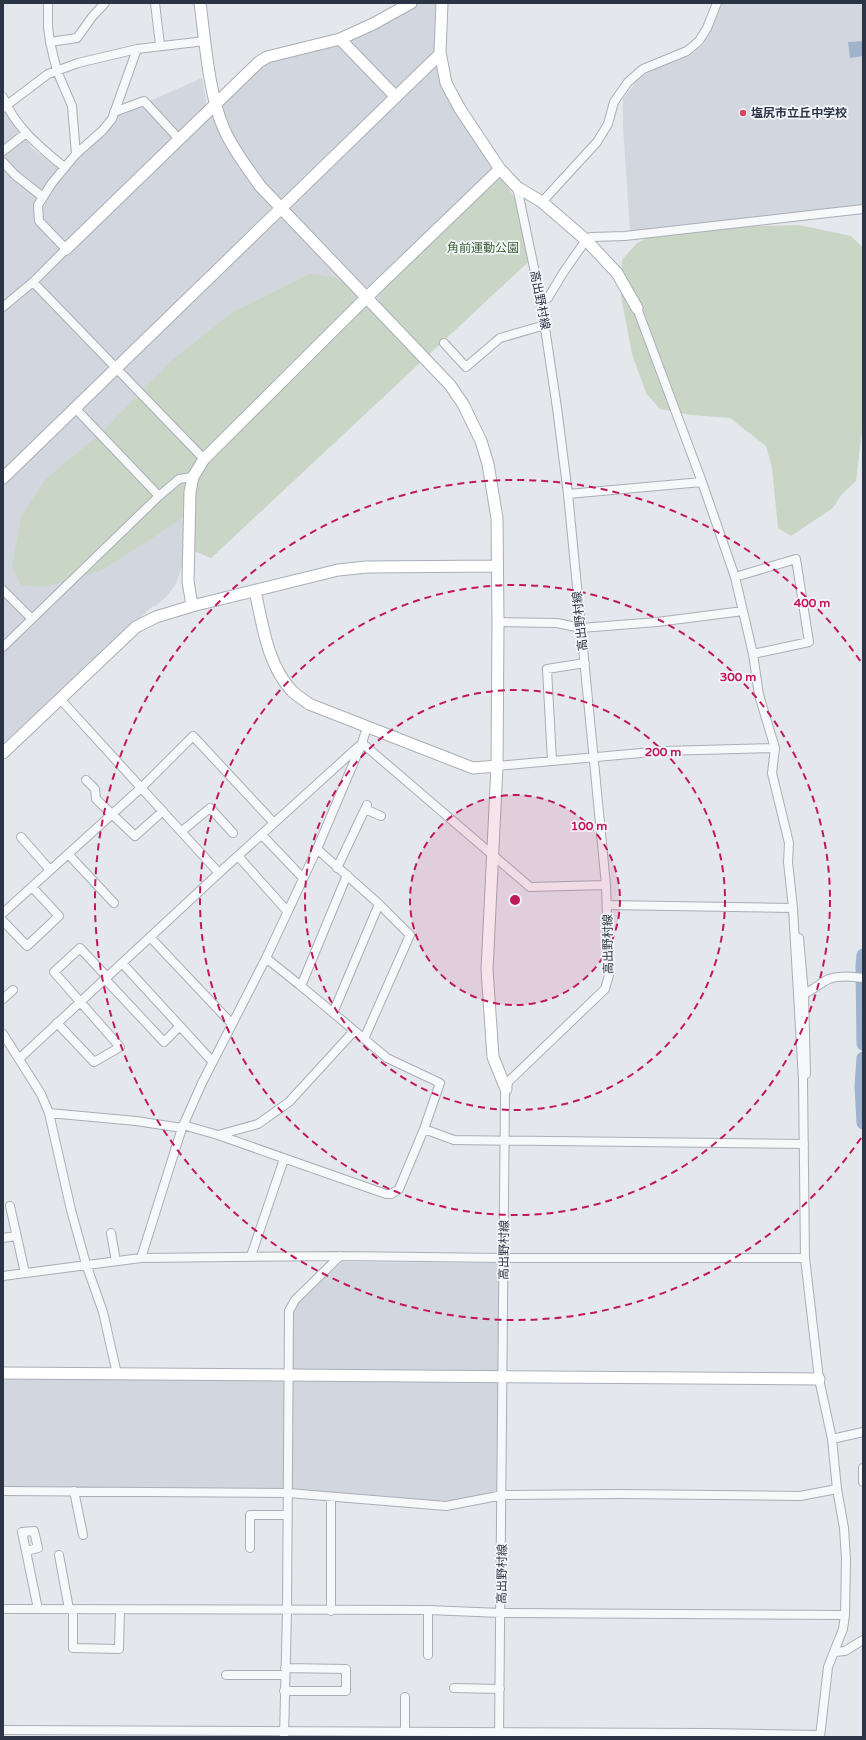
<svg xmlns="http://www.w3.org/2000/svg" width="866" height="1740" viewBox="0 0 866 1740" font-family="'Varela Round','Noto Sans JP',sans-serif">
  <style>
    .built { fill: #d2d6de }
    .green { fill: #c9d6c5 }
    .water { fill: #9fb4cc }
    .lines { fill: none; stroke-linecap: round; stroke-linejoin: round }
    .river { stroke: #9fb4cc; stroke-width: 13 }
    .street-casing { stroke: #a9aeb7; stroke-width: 10 }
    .secondary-casing { stroke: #a9aeb7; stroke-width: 13 }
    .street { stroke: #f7f8fa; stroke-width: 8 }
    .secondary { stroke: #fff; stroke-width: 11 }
    .ring { fill: none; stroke: #c2185b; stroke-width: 2; stroke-dasharray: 7 5 }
    .poi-dot { fill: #d1495b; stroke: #f4f6f9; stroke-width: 1.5 }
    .labels { text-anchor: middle; stroke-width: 3.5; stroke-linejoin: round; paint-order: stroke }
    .poi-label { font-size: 12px; font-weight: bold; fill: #2b3445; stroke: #f4f6f9; text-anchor: start }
    .park-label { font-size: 12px; fill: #3f6138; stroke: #f4f6f9 }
    .street-label { font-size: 12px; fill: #2b3445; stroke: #f4f6f9 }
    .centre { fill: #c2185b; stroke: #f4f6f9; stroke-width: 2 }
    .ring-label { font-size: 12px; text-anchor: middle; font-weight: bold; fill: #c2185b; stroke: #f4f6f9; stroke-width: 3.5; stroke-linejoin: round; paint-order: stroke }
  </style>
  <rect width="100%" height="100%" fill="#e4e7ec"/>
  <!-- built -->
  <path class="built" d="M415,3h23l1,62 55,100 22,35 12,62 -317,296 -27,-11 -1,15 -4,13 -3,9 -10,13 -10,9h-3l-150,138v-632l3,1 27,36 32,23 8,-10 29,-26 16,-21 84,-37 4,22 1,16 57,-53z
    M723,3h140v202l-233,26 -7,-104v-28l16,-21 18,-10 33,-13 14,-11z
    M342,1262l158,1 -1,110 -207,-1v-59l6,-12z
    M3,1378l278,2 4,3 -1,107h-281z
    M293,1380l206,1 -1,113 -52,8 -155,-12z"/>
  <!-- green -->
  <path class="green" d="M502,179l14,21 12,62 -317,296 -18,-8v-39l-47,31 -46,29 -55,16 -24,-2 -9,-18 9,-50 24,-37 58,-49 69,-71 61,-48 77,-38 26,4 23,17 11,14 11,-10 -2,-8 108,-104z
    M799,225l52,11 12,12v174l-7,59 -15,14 -8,13 -42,28 -13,-8 -6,-60 -6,-22 -36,-28 -39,-3 -31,-6 -14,-16 -14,-39 -11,-58 1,-36 15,-17 14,-7 73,-9z"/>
  <!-- water -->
  <path class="water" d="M863,41v15l-13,2 -2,-16z"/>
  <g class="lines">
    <!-- river -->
    <path class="river" d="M863,955l-1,11 1,78
      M863,1058l-2,28 2,37"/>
    <!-- street casing -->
    <g class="street-casing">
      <path id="street" d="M48,3v24l2,15 7,29 15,35 4,48
        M155,3l5,42
        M50,42l27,-4 15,-21 13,-14
        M3,97c12,30 37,50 61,70
        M3,108l45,-34 30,-11 59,-14 68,-8
        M114,112l30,-11 35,38
        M3,151l23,-18
        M3,162l12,13 28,22
        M542,202l55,-60 11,-18 6,-22 14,-20 15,-13 44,-18 12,-10 8,-13 10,-25
        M33,282l171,177
        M541,301l7,-3 15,-25 23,-33 5,-3 34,-1 238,-27
        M3,307l30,-25 33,-33 -27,-28 -1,-16 14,-22 24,-29 26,-23 10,-12 25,-70
        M637,308l65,174 33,95 18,77 6,41 16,53 -3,25 17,70 -1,19 5,46 10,172 2,178 14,121 13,60 5,50 7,39 2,31 -1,56 -2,14 -15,38 -8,70
        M444,343l22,24 34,-29 45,-13
        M75,408l84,88
        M568,494l134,-12
        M735,577l61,-18 13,83 -56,12
        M3,590l29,29
        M498,622l59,1 24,5 76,-6 86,-11
        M3,647l156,-151 20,-17 14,-2
        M61,700l158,173
        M362,743l168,144 76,-2
        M552,761l-5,-92 38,-6
        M497,766l166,-15 112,-3
        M86,780l9,9 1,10 39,37 28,-25
        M365,809l16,7
        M182,831l28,-23 23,25
        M262,835l41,43
        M21,837l29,33
        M317,849l62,55 31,31 -46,104
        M68,854l46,49
        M238,856l49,55
        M337,868l30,-63
        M607,905l186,3
        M3,913l139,-126 51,-51 81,87
        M3,921l24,25 32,-30 -27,-29
        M150,937l82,87
        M799,938l5,56 2,80
        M122,963l90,98
        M105,979l59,63 16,-16
        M301,986l46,-111
        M804,994c9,-4 16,-11 25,-15 11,-4 22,-3 34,-1
        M3,999l10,-9
        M333,1013l46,-109
        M57,1023l37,39 26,-15 -66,-75 26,-24 27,29
        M3,1034l38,60 8,19 22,97 15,54 17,48 14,62
        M20,1058l199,-185 140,-127
        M49,1113l87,8 46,7
        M183,1125l35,10 168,59h5l8,-5 25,-60 16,-46 -53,-25 -86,-72 -35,-28
        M424,1129l30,11 350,4
        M218,1135l40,-11 31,-22 65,-71
        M10,1206l15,67
        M111,1233l5,28
        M3,1238l13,-2
        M251,1256l33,-97
        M141,1258l41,-130 20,-45 64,-125 51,-109 45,-106 5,-16
        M3,1276l138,-18 199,-2 164,2h301
        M832,1439l31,-7
        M863,1468v14
        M3,1491l285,2 158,13 57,-11 116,-1 181,2 37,-7
        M74,1491l9,44
        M250,1548v-33h37
        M26,1551l12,-3 -4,-17 -12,1 16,77
        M59,1555l10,54
        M3,1609l425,1 73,3 344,2
        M73,1610v38l46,1 1,-39
        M331,1611v-114
        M835,1652l10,-1 18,-11
        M428,1655v-45
        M226,1675h58
        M454,1688l46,1
        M284,1691h62v-22l-61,-1
        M405,1697v39
        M3,1730l707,3 110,2
        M284,1737l3,-126 2,-300 6,-11 45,-44
        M499,1737l6,-644 4,-12 96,-92 4,-14 -3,-90 -38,-391 -11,-86 -16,-107 -24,-114"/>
    </g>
    <!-- secondary casing -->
    <g class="secondary-casing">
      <path id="secondary" d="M200,3c5,37 9,93 24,126 9,21 23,38 36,57l190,199 13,19 18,37 7,23 9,54 1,104 -1,144 -10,204 6,87 13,32
        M442,3l-2,49 6,31 14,26 40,60 17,18 25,15 44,38 31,33 20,35
        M340,39l56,58
        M66,249l193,-187 8,-5 73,-18 33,-15 38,-21
        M3,478l437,-424
        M255,591c8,35 12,73 37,100 5,5 12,9 17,13l164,64 24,-2
        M192,606l146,-36 29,-3 130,-1
        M3,753l133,-126 20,-10 36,-11 -4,-25 2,-89 3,-15 11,-18 163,-162 133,-128
        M3,1373l816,6"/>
    </g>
    <!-- street -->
    <use href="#street" class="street"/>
    <!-- secondary -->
    <use href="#secondary" class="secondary"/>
  </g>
  <!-- distance rings -->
  <circle cx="515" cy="900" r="105" fill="#c2185b" fill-opacity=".12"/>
  <g class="ring">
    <circle cx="515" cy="900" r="105"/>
    <circle cx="515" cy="900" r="210"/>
    <circle cx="515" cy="900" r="315"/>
    <path d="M861 1138A420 420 0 1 1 861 662"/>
  </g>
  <!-- markers -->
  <circle class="poi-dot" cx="743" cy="113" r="4"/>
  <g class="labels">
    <!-- poi labels -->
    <g class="poi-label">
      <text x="751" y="117">塩尻市立丘中学校</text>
    </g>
    <!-- park labels -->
    <g class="park-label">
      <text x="483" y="252">角前運動公園</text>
    </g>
    <!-- street labels -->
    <g class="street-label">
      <text transform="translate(540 300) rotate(79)" y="4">高出野村線</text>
      <text transform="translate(580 621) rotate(-96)" y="4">高出野村線</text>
      <text transform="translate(608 944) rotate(-91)" y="4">高出野村線</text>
      <text transform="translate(504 1250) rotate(-89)" y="4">高出野村線</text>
      <text transform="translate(502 1574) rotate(-89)" y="4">高出野村線</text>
    </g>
  </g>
  <circle cx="515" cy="900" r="6" class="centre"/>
  <g class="ring-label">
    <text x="812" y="607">400 m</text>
    <text x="738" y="681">300 m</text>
    <text x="663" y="756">200 m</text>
    <text x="589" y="830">100 m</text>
  </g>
  <!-- border -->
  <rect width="866" height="1740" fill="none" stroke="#2b3445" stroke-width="8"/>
</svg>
